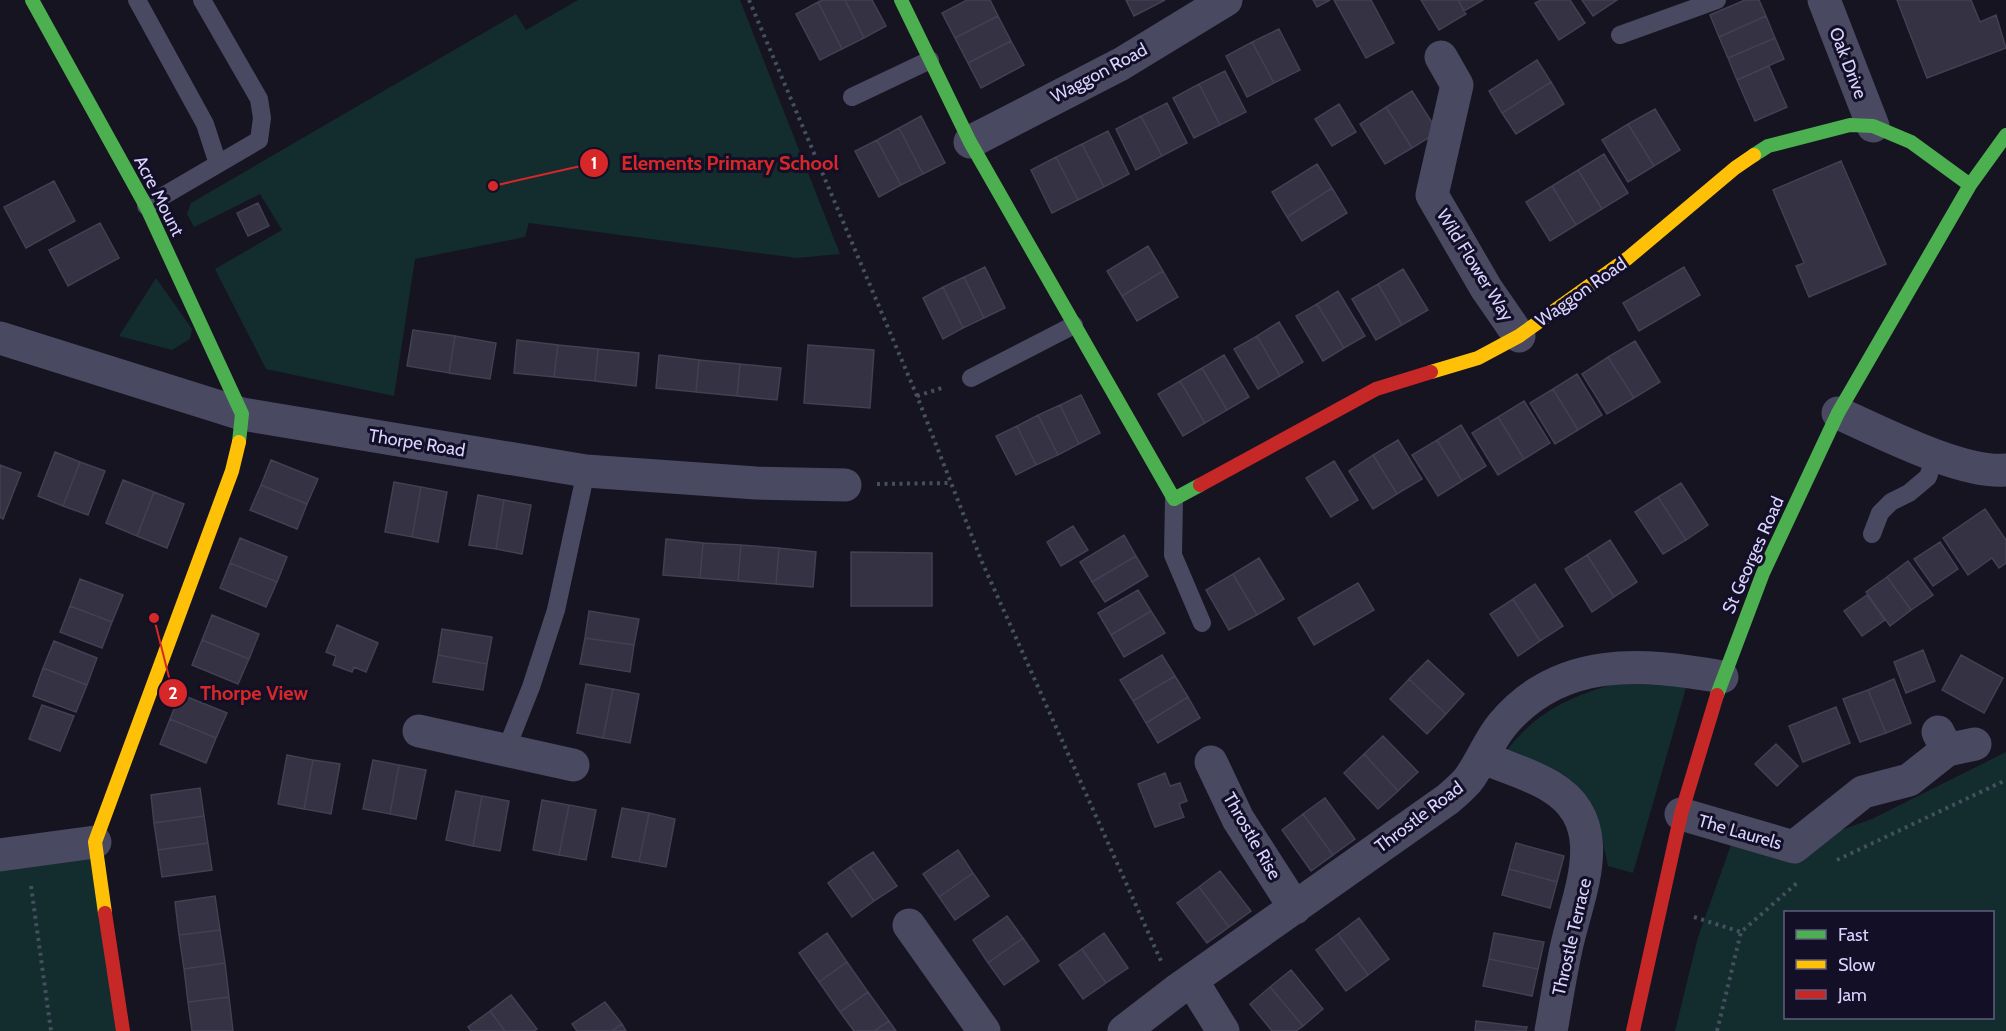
<svg xmlns="http://www.w3.org/2000/svg" width="2006" height="1031" viewBox="0 0 2006 1031" font-family="Cabin,sans-serif">
  <style>
    .green { fill: #132c2d; fill-rule: evenodd }
    .building { fill: #343243; stroke: #433f54; stroke-width: 1.5 }
    .lines { fill: none; stroke-linecap: round; stroke-linejoin: round }
    .path { stroke: #44505f; stroke-width: 4; stroke-dasharray: 3 4.5; stroke-linecap: butt }
    .lane { stroke: #4a4962; stroke-width: 18 }
    .street { stroke: #4a4962; stroke-width: 33 }
    .fast { stroke: #4caf50; stroke-width: 14 }
    .slow { stroke: #ffc107; stroke-width: 14 }
    .jam { stroke: #c62828; stroke-width: 14 }
    .labels { text-anchor: middle; stroke-width: 6; stroke-linejoin: round; paint-order: stroke }
    .street-label { font-size: 18px; fill: #d9d4ff; stroke: #130f26 }
    .leader { fill: none; stroke: #d62828; stroke-width: 2 }
    .callout-dot { fill: #d62828; stroke: #130f26; stroke-width: 2 }
    .mark-label { font-size: 18px; text-anchor: middle; font-weight: bold; fill: #fff }
    .callout-label { font-size: 20px; text-anchor: middle; font-weight: bold; fill: #d62828; stroke: #130f26; stroke-width: 6; stroke-linejoin: round; paint-order: stroke }
  </style>
  <rect width="100%" height="100%" fill="#161421"/>
  <!-- green -->
  <path class="green" d="M578,0h162l100,254 -43,4 -268,-35 -4,14 -110,22 -21,137 -128,-27 -51,-100 67,-39 -22,-36 -66,33 -7,-13 4,-11 325,-189 10,16z
    M156,278l36,51 -2,10 -18,11 -53,-14z
    M1623,681l32,1 31,6 -53,185 -25,-7c-7,-33 -14,-71 -44,-91 -16,-11 -39,-17 -57,-25 33,-42 66,-54 116,-69z
    M2006,752v279h-331l23,-94 38,-106 58,16 78,-28zM1786,912h206v106h-206z
    M95,842l28,189h-123v-176z"/>
  <!-- building -->
  <path class="building" d="M823,0h22l19,38 -22,11 -24,-47z
    M845,0h27l14,26 -22,12z
    M967,0h23l8,16 -43,22 -13,-25z
    M1126,0h39l-31,16z
    M1313,0h17l-13,7z
    M1334,0h37l23,43 -28,15z
    M1421,0h37l8,14 -27,16z
    M1458,0h25l-19,11z
    M1541,0h29l15,23 -26,17 -24,-37z
    M1582,0h35l-24,16z
    M1745,0h14l7,16 -47,21 -9,-22z
    M1897,0h74l9,22 16,-7 10,33 -79,30z
    M818,2l24,47 -22,11 -24,-46z
    M998,16l13,25 -43,22 -13,-25z
    M1766,16l9,22 -47,20 -9,-21z
    M1279,29l21,41 -26,13 -22,-41z
    M1775,38l9,21 -47,21 -9,-22z
    M1011,41l13,24 -43,23 -13,-25z
    M1252,42l22,41 -27,14 -21,-41z
    M1537,60l14,22 -49,31 -13,-22z
    M1769,66l18,41 -32,14 -18,-41z
    M1225,71l21,41 -26,13 -21,-41z
    M1551,82l13,22 -48,30 -14,-21z
    M1199,84l21,41 -26,13 -21,-40z
    M1412,91l26,41 -26,16 -26,-41z
    M1167,103l20,40 -25,13 -21,-40z
    M1339,104l17,28 -24,14 -17,-27z
    M1386,107l26,41 -27,16 -25,-40z
    M1655,109l25,41 -26,16 -26,-42z
    M921,116l24,47 -22,11 -24,-46z
    M1141,116l21,40 -26,14 -20,-41z
    M1628,124l26,42 -26,16 -26,-42z
    M899,128l24,46 -22,11 -24,-45z
    M1108,131l21,43 -25,13 -22,-43z
    M877,140l24,45 -22,12 -24,-46z
    M1082,144l22,43 -26,13 -22,-43z
    M1604,154l24,39 -26,16 -24,-39z
    M1056,157l22,43 -26,13 -21,-43z
    M1841,161l45,103 -77,33 -13,-31 8,-3 -31,-73z
    M1317,164l15,24 -45,29 -15,-25z
    M1578,170l24,39 -26,16 -24,-39z
    M54,181l21,40 -49,27 -22,-41z
    M1552,186l24,39 -26,16 -24,-39z
    M1332,188l15,25 -45,28 -15,-24z
    M258,203l11,23 -21,10 -11,-23z
    M100,223l19,35 -51,28 -19,-36z
    M1148,246l15,25 -41,25 -15,-25z
    M985,267l20,41 -21,10 -20,-41z
    M1684,267l16,28 -61,36 -16,-28z
    M1403,269l25,41 -26,15 -24,-41z
    M1163,271l15,26 -41,24 -15,-25z
    M964,277l20,41 -21,10 -20,-41z
    M1378,284l24,41 -26,15 -24,-41z
    M943,287l20,41 -20,11 -20,-41z
    M1338,291l27,45 -21,12 -27,-44z
    M1317,304l27,44 -21,13 -27,-45z
    M1279,322l24,40 -23,14 -23,-40z
    M413,330l42,6 -6,37 -42,-7z
    M455,336l41,7 -6,36 -41,-6z
    M1257,336l23,40 -22,13 -24,-40z
    M517,340l41,5 -4,32 -40,-4z
    M1635,341l25,41 -26,16 -26,-41z
    M558,345l40,4 -3,32 -41,-4z
    M808,345l66,5 -4,58 -66,-5z
    M598,349l41,4 -3,33 -41,-5z
    M659,355l40,5 -3,32 -40,-4z
    M1224,355l25,42 -22,13 -25,-42z
    M1608,357l26,41 -27,16 -25,-40z
    M699,360l41,4 -3,32 -41,-4z
    M740,364l41,4 -4,32 -40,-4z
    M1202,368l25,42 -22,13 -25,-42z
    M1577,374l25,41 -24,15 -25,-41z
    M1180,381l25,42 -22,13 -25,-42z
    M1553,389l25,41 -23,14 -25,-41z
    M1081,395l19,38 -21,11 -19,-39z
    M1524,401l26,42 -26,16 -26,-42z
    M1060,405l19,39 -21,11 -20,-40z
    M1038,415l20,40 -22,10 -19,-39z
    M1498,417l26,42 -26,16 -26,-42z
    M1461,425l25,41 -24,15 -25,-41z
    M1017,426l19,39 -20,10 -20,-39z
    M1398,440l24,39 -25,15 -24,-39z
    M1437,440l25,41 -24,15 -26,-41z
    M55,452l25,10 -17,44 -25,-10z
    M1373,455l24,39 -24,15 -24,-38z
    M271,460l47,19 -11,25 -46,-19z
    M1334,461l24,39 -27,17 -25,-39z
    M80,462l25,9 -17,44 -25,-9z
    M0,465l21,8 -18,46 -3,-2z
    M123,480l31,12 -17,44 -31,-13z
    M394,482l27,5 -9,50 -27,-5z
    M1681,483l27,42 -22,15 -28,-43z
    M261,485l46,19 -10,25 -47,-19z
    M421,487l26,5 -9,50 -26,-5z
    M154,492l30,12 -17,44 -30,-12z
    M478,495l26,5 -8,49 -27,-4z
    M1658,497l28,43 -23,14 -28,-42z
    M504,500l27,5 -9,49 -26,-5z
    M1985,509l21,31v23l-7,5 -7,-10 -24,17 -25,-37z
    M1073,526l15,24 -27,16 -14,-24z
    M1124,535l12,21 -44,26 -12,-20z
    M240,538l47,19 -10,25 -47,-19z
    M666,539l37,4 -3,35 -37,-3z
    M1610,540l27,42 -23,15 -27,-42z
    M1940,542l18,27 -25,17 -19,-27z
    M703,543l38,2 -3,36 -38,-3z
    M741,545l38,3 -3,36 -38,-3z
    M779,548l37,4 -3,35 -37,-3z
    M851,552l81,1v53h-81z
    M1587,555l27,42 -22,15 -27,-43z
    M1136,556l12,20 -43,26 -13,-20z
    M1259,558l25,41 -27,16 -24,-41z
    M1908,561l25,34 -22,15 -24,-33z
    M230,563l47,19 -11,25 -46,-19z
    M1233,574l24,41 -28,15 -23,-40z
    M1887,577l24,33 -21,16 -24,-34z
    M80,579l43,16 -11,27 -42,-16z
    M1358,583l16,27 -60,35 -16,-27z
    M1535,584l28,42 -23,15 -27,-42z
    M1138,590l13,21 -40,24 -13,-22z
    M1867,595l18,25 -23,16 -18,-25z
    M1513,599l27,42 -22,15 -28,-42z
    M70,606l42,16 -10,26 -42,-16z
    M589,611l50,8 -5,26 -49,-7z
    M1151,611l14,22 -41,24 -13,-22z
    M212,615l47,19 -10,25 -47,-19z
    M337,625l41,18 -12,29 -12,-5 -2,5 -19,-7 3,-9 -10,-4z
    M442,629l50,8 -5,27 -49,-9z
    M585,638l49,7 -4,27 -50,-8z
    M202,640l47,19 -11,25 -46,-19z
    M54,641l43,17 -10,27 -44,-17z
    M1923,650l12,31 -29,12 -12,-31z
    M438,655l49,9 -4,26 -50,-8z
    M1162,655l13,21 -42,25 -13,-21z
    M1961,655l42,23 -19,35 -42,-23z
    M1428,660l36,34 -18,20 -37,-35z
    M43,668l44,17 -11,27 -43,-16z
    M1175,676l13,21 -42,26 -13,-22z
    M1409,679l37,35 -19,20 -37,-35z
    M1894,679l17,44 -25,10 -18,-43z
    M586,684l27,5 -10,49 -26,-5z
    M613,689l26,5 -9,49 -27,-5z
    M1868,690l18,43 -26,9 -17,-43z
    M180,694l47,19 -11,25 -46,-19z
    M1188,697l12,21 -42,25 -12,-20z
    M42,705l32,11 -14,35 -31,-12z
    M1836,707l14,36 -47,19 -14,-36z
    M170,719l46,19 -10,25 -46,-19z
    M1383,736l35,36 -20,19 -34,-37z
    M1776,744l22,22 -21,20 -22,-22z
    M1364,754l34,37 -20,18 -34,-36z
    M287,755l26,5 -9,49 -26,-5z
    M313,760l27,4 -9,50 -27,-5z
    M373,760l26,5 -9,49 -27,-5z
    M399,765l27,5 -10,49 -26,-5z
    M1165,773l5,13 10,-3 7,18 -8,3 5,13 -29,10 -17,-43z
    M200,788l4,28 -50,7 -3,-28z
    M456,791l26,5 -9,50 -27,-6z
    M482,796l27,5 -9,50 -27,-5z
    M1325,798l30,41 -22,16 -30,-41z
    M542,800l27,5 -10,50 -26,-5z
    M569,805l27,5 -10,50 -27,-5z
    M622,808l27,5 -10,49 -27,-5z
    M649,813l26,6 -9,48 -27,-5z
    M1303,814l30,41 -22,16 -29,-41z
    M204,816l4,27 -50,7 -4,-27z
    M208,843l4,27 -50,7 -4,-27z
    M1516,843l48,13 -7,26 -48,-13z
    M958,850l15,23 -34,24 -16,-23z
    M873,852l24,34 -23,15 -24,-34z
    M850,867l24,34 -22,16 -24,-34z
    M1509,869l48,13 -7,26 -48,-13z
    M1220,871l31,40 -22,16 -30,-40z
    M973,873l16,23 -34,24 -16,-23z
    M1199,887l30,40 -22,16 -30,-40z
    M215,896l5,34 -41,5 -4,-33z
    M1007,916l16,22 -35,25 -15,-23z
    M1359,918l30,41 -21,16 -30,-41z
    M220,930l5,33 -41,6 -5,-34z
    M827,933l20,29 -28,20 -20,-29z
    M1104,933l24,35 -22,15 -24,-34z
    M1494,933l50,9 -6,27 -49,-10z
    M1338,934l30,41 -22,16 -30,-41z
    M1023,938l16,23 -35,24 -16,-22z
    M1082,949l24,34 -23,16 -24,-34z
    M1489,959l49,10 -6,27 -49,-10z
    M847,962l21,30 -28,20 -21,-30z
    M225,963l4,34 -41,5 -4,-33z
    M1291,970l32,39 -20,17 -33,-39z
    M1270,987l33,39 -7,5h-24l-22,-27z
    M868,992l21,29 -15,10h-20l-14,-19z
    M511,995l26,34 -3,2h-29l-15,-20z
    M229,997l4,34h-41l-4,-29z
    M605,1002l17,22 -10,7h-35l-5,-7z
    M490,1011l15,20h-34l-3,-4z
    M889,1021l7,10h-22z
    M1476,1021l51,6 -1,4h-51z
    M622,1024l4,7h-14z"/>
  <g class="lines">
    <!-- path -->
    <path class="path" d="M749,0l168,396 65,166 179,399
      M917,396l28,-9
      M877,484l74,-1
      M1837,860l169,-80
      M31,886l20,145
      M1694,917l47,15
      M1717,1031l24,-99 56,-49"/>
    <!-- lane -->
    <path class="lane" d="M137,0l68,124 13,40
      M1620,35l97,-35
      M852,97l78,-37
      M146,206l113,-66 3,-22 -3,-19 -57,-99
      M971,378l103,-53
      M1174,499l-1,56 29,68
      M1872,534l8,-21 11,-11 18,-9 19,-16 7,-21
      M506,750l25,-63 25,-77 30,-139"/>
    <!-- street -->
    <path class="street" d="M1824,0l49,126
      M1441,57l16,28 -25,110 54,93 33,48
      M970,142l151,-78 105,-64
      M0,338l242,76 344,57 170,12 89,2
      M1838,413c43,19 123,61 168,57
      M419,731l154,34
      M1947,750l28,-6
      M1483,757c21,10 47,17 67,29 64,38 27,109 16,163 -6,27 -10,55 -15,82
      M1211,762l27,57 57,89
      M1681,814l113,33 69,-55 46,-12 38,-30 -9,-18
      M0,855l95,-13
      M909,925l75,106
      M1192,981l31,50
      M1124,1031l52,-40 272,-192c7,-6 14,-12 20,-19 13,-17 20,-38 34,-55 58,-70 141,-62 220,-48"/>
    <!-- fast -->
    <path class="fast" d="M32,0l114,206 96,208 -3,28
      M901,0l69,142 204,357 26,-14
      M1754,155l14,-9 82,-21 23,1 38,16 59,43
      M1717,695l46,-122 75,-160 132,-228 36,-50"/>
    <!-- slow -->
    <path class="slow" d="M1431,372l47,-14 41,-22 109,-78 107,-90 19,-13
      M105,913l-10,-71 137,-371 7,-29"/>
    <!-- jam -->
    <path class="jam" d="M1200,485l176,-96 55,-17
      M105,913l18,118
      M1633,1031l48,-217 36,-119"/>
  </g>
  <g class="labels">
    <!-- street labels -->
    <g class="street-label">
      <text transform="translate(1848 63) rotate(69)" y="6">Oak Drive</text>
      <text transform="translate(1099 73) rotate(-28)" y="6">Waggon Road</text>
      <text transform="translate(159 196) rotate(63)" y="6">Acre Mount</text>
      <text transform="translate(1475 265) rotate(58)" y="6">Wild Flower Way</text>
      <text transform="translate(1581 292) rotate(-35)" y="6">Waggon Road</text>
      <text transform="translate(417 443) rotate(9)" y="6">Thorpe Road</text>
      <text transform="translate(1753 555) rotate(-66)" y="6">St Georges Road</text>
      <text transform="translate(1419 817) rotate(-37)" y="6">Throstle Road</text>
      <text transform="translate(1740 832) rotate(16)" y="6">The Laurels</text>
      <text transform="translate(1252 836) rotate(60)" y="6">Throstle Rise</text>
      <text transform="translate(1572 937) rotate(-77)" y="6">Throstle Terrace</text>
    </g>
  </g>
  <!-- callouts -->
  <path class="leader" d="M493 186L594 163M154 618L173 693"/>
  <g class="callout-dot">
    <circle cx="493" cy="186" r="6"/>
    <circle cx="154" cy="618" r="6"/>
    <circle cx="594" cy="163" r="15"/>
    <circle cx="173" cy="693" r="15"/>
  </g>
  <g class="mark-label">
    <text x="594" y="169">1</text>
    <text x="173" y="699">2</text>
  </g>
  <g class="callout-label">
    <text x="730" y="170">Elements Primary School</text>
    <text x="254" y="700">Thorpe View</text>
  </g>
  <!-- legend -->
  <rect x="1784" y="911" width="210" height="108" fill="#130f26" stroke="#625e7d" stroke-width="1.5"/>
  <rect x="1796" y="930" width="30" height="9" fill="#4caf50" stroke="#625e7d" stroke-width="1.5"/>
  <text x="1838" y="941" font-size="18" fill="#d9d4ff">Fast</text>
  <rect x="1796" y="960" width="30" height="9" fill="#ffc107" stroke="#625e7d" stroke-width="1.5"/>
  <text x="1838" y="971" font-size="18" fill="#d9d4ff">Slow</text>
  <rect x="1796" y="990" width="30" height="9" fill="#c62828" stroke="#625e7d" stroke-width="1.5"/>
  <text x="1838" y="1001" font-size="18" fill="#d9d4ff">Jam</text>
</svg>
